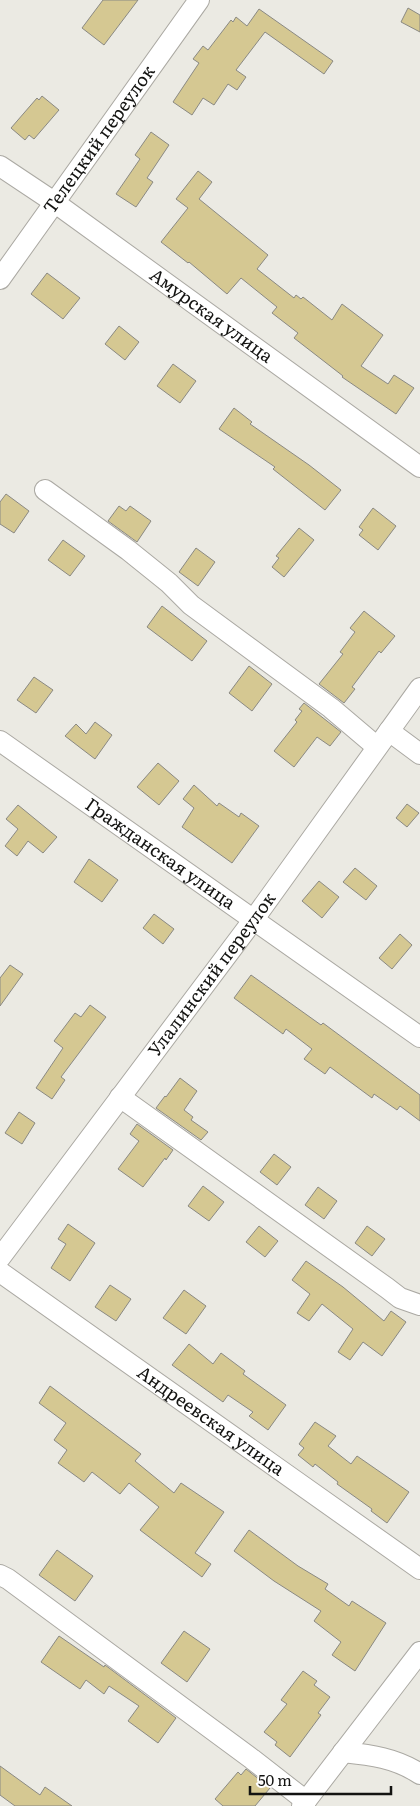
<svg xmlns="http://www.w3.org/2000/svg" width="420" height="1806" viewBox="0 0 420 1806" font-family="Literata,serif">
  <style>
    .building { fill: #d5c892; stroke: #8a8983 }
    .lines { fill: none; stroke-linecap: round; stroke-linejoin: round }
    .minor-casing { stroke: #aba9a3; stroke-width: 22 }
    .minor { stroke: #fff; stroke-width: 20 }
    .labels { text-anchor: middle; stroke-width: 4.5; stroke-linejoin: round; paint-order: stroke }
    .street-label { font-size: 18px; fill: #131311; stroke: #fff }
  </style>
  <rect width="100%" height="100%" fill="#ebeae3"/>
  <!-- building -->
  <path class="building" d="M103,0h35l-34,45 -22,-17z
    M408,8l12,7v17l-19,-10z
    M259,9l74,52 -9,13 -59,-42 -29,38 10,7 -9,13 -9,-6 -14,21 -11,-7 -11,17 -19,-13 26,-39 -6,-4 10,-13 5,4 23,-30 2,2 3,-5 11,9z
    M42,96l17,14 -25,29 -5,-4 -4,5 -14,-12 26,-30 2,2z
    M151,132l18,13 -22,33 6,4 -17,25 -20,-13 24,-35 -5,-4z
    M198,171l14,11 -13,17 69,56 -11,14 37,29 2,-3 5,4 2,-2 29,23 10,-16 41,31 -22,31 27,18 6,-9 20,13 -18,26 -54,-37 1,-1 -49,-38 4,-5 -26,-20 5,-6 -36,-29 -14,16 -38,-32 -1,1 -27,-21 27,-34 -12,-9z
    M47,273l33,25 -17,21 -32,-25z
    M119,326l20,16 -14,18 -20,-16z
    M173,364l23,17 -16,22 -23,-17z
    M234,408l18,14 -2,2 59,41 32,25 -16,20 -52,-41 2,-2 -56,-38z
    M6,494l23,17 -15,22 -14,-9v-22z
    M119,506l7,5 4,-5 21,15 -14,21 -29,-21z
    M373,508l23,18 -18,24 -19,-15 4,-5 -4,-3z
    M299,528l15,12 -30,37 -12,-10 7,-9 -3,-2z
    M63,540l22,16 -15,20 -22,-16z
    M196,548l19,14 -17,24 -19,-14z
    M162,606l45,35 -15,20 -45,-34z
    M364,611l31,25 -14,17 -2,-2 -27,36 3,2 -11,14 -25,-19 24,-30 -3,-2 15,-20 -5,-4z
    M249,666l23,18 -20,27 -23,-18z
    M34,677l19,13 -17,23 -19,-13z
    M304,703l37,29 -11,14 -13,-9 -23,30 -20,-16 23,-29 -2,-2 7,-9 -3,-2z
    M95,722l17,13 -17,24 -30,-23 11,-12 10,10z
    M158,763l21,18 -20,24 -22,-18z
    M194,785l23,21 2,-3 20,14 2,-4 18,13 -27,37 -50,-36 12,-19 -11,-9z
    M407,804l12,9 -12,14 -11,-9z
    M18,805l39,32 -14,16 -15,-12 -11,15 -12,-10 13,-17 -12,-10z
    M89,859l29,21 -16,22 -28,-20z
    M355,868l22,18 -11,14 -23,-18z
    M319,881l20,16 -17,21 -20,-17z
    M154,914l20,15 -11,15 -20,-16z
    M400,934l12,11 -20,24 -13,-11z
    M10,965l13,9 -23,32v-28z
    M251,975l70,50 2,-2 97,72v26l-20,-15 -3,4 -23,-16 -2,4 -42,-31 -5,7 -21,-15 8,-10 -26,-20 -3,5 -49,-36z
    M90,1005l16,12 -45,60 4,3 -13,19 -16,-11 27,-40 -9,-7 21,-28 6,4z
    M180,1078l17,13 -13,19 9,7 -2,3 17,12 -7,8 -45,-32 9,-12 1,1z
    M19,1112l16,11 -13,21 -17,-11z
    M137,1124l36,26 -7,10 -1,-2 -22,29 -25,-18 21,-28 -9,-7z
    M274,1154l17,13 -14,18 -17,-13z
    M203,1186l21,16 -15,19 -21,-15z
    M318,1187l19,14 -13,18 -19,-14z
    M68,1224l27,19 -25,38 -19,-13 15,-24 -8,-5z
    M259,1226l19,15 -13,16 -19,-15z
    M367,1226l18,13 -13,17 -17,-13z
    M306,1261l37,26 41,34 7,-10 15,11 -24,34 -19,-14 -13,18 -12,-8 15,-23 -31,-25 -13,17 -12,-8 13,-19 -18,-14z
    M110,1285l21,14 -15,22 -21,-14z
    M184,1290l22,16 -20,28 -23,-16z
    M189,1344l24,20 8,-11 24,18 -2,3 43,31 -18,25 -19,-14 4,-4 -25,-17 -5,7 -51,-37z
    M50,1386l91,68 -6,7 39,32 7,-10 43,29 -29,41 16,11 -9,13 -62,-47 19,-23 -30,-24 -9,11 -28,-22 -8,10 -26,-19 9,-13 -13,-10 12,-17 -27,-20z
    M315,1422l21,14 -8,10 23,18 6,-8 52,36 -22,31 -16,-12 1,-2 -35,-25 1,-2 -23,-18 -2,3 -15,-12 6,-7 -5,-4z
    M249,1530l49,36 30,18 -3,5 24,17 3,-5 34,22 -31,48 -23,-16 9,-13 -27,-21 7,-10 -47,-30 -40,-30z
    M57,1550l36,26 -18,25 -36,-26z
    M184,1631l26,18 -23,33 -26,-19z
    M59,1636l45,31 1,-2 71,53 -18,25 -30,-22 11,-15 -30,-20 -5,8 -18,-14 -6,9 -39,-27z
    M303,1671l14,10 -3,4 16,12 -12,16 3,2 -31,42 -15,-12 2,-3 -13,-10 23,-28 -6,-4z
    M0,1766l40,29 5,-8 27,19h-57l-15,-11z
    M246,1769l24,19 -15,18h-32l-8,-7 23,-27 3,3z"/>
  <g class="lines">
    <!-- minor casing -->
    <g class="minor-casing">
      <g id="minor">
        <path id="s1" d="M0,166l54,36 366,265"/>
        <path id="s2" d="M0,279l199,-279"/>
        <path d="M45,490l83,60 41,33 22,22 140,103 46,39"/>
        <path d="M389,731l31,23"/>
        <path id="s3" d="M0,741l420,296"/>
        <path d="M120,1097l267,191 13,10 20,7"/>
        <path id="s4" d="M0,1258l254,-339 166,-231"/>
        <path id="s5" d="M0,1272l420,297"/>
        <path d="M0,1575l8,4 244,180 54,42"/>
        <path d="M343,1752c28,3 53,6 77,22"/>
        <path d="M302,1806l118,-154"/>
      </g>
    </g>
    <!-- minor -->
    <use href="#minor" class="minor"/>
  </g>
  <g class="labels">
    <!-- street labels -->
    <g class="street-label">
      <text dy="6" stroke="none"><textPath href="#s2" startOffset="171">Телецкий переулок</textPath></text>
      <text dy="6" stroke="none"><textPath href="#s1" startOffset="259">Амурская улица</textPath></text>
      <text dy="6" stroke="none"><textPath href="#s3" startOffset="196">Гражданская улица</textPath></text>
      <text dy="6" stroke="none"><textPath href="#s4" startOffset="354">Улалинский переулок</textPath></text>
      <text dy="6" stroke="none"><textPath href="#s5" startOffset="258">Андреевская улица</textPath></text>
    </g>
  </g>
  <!-- scale -->
  <path d="M250 1786v8h141v-8" fill="none" stroke="#131311" stroke-width="2.5"/>
  <text x="258" y="1786" font-size="15" fill="#131311" stroke="#ffffff" stroke-width="4" paint-order="stroke">50 m</text>
</svg>
